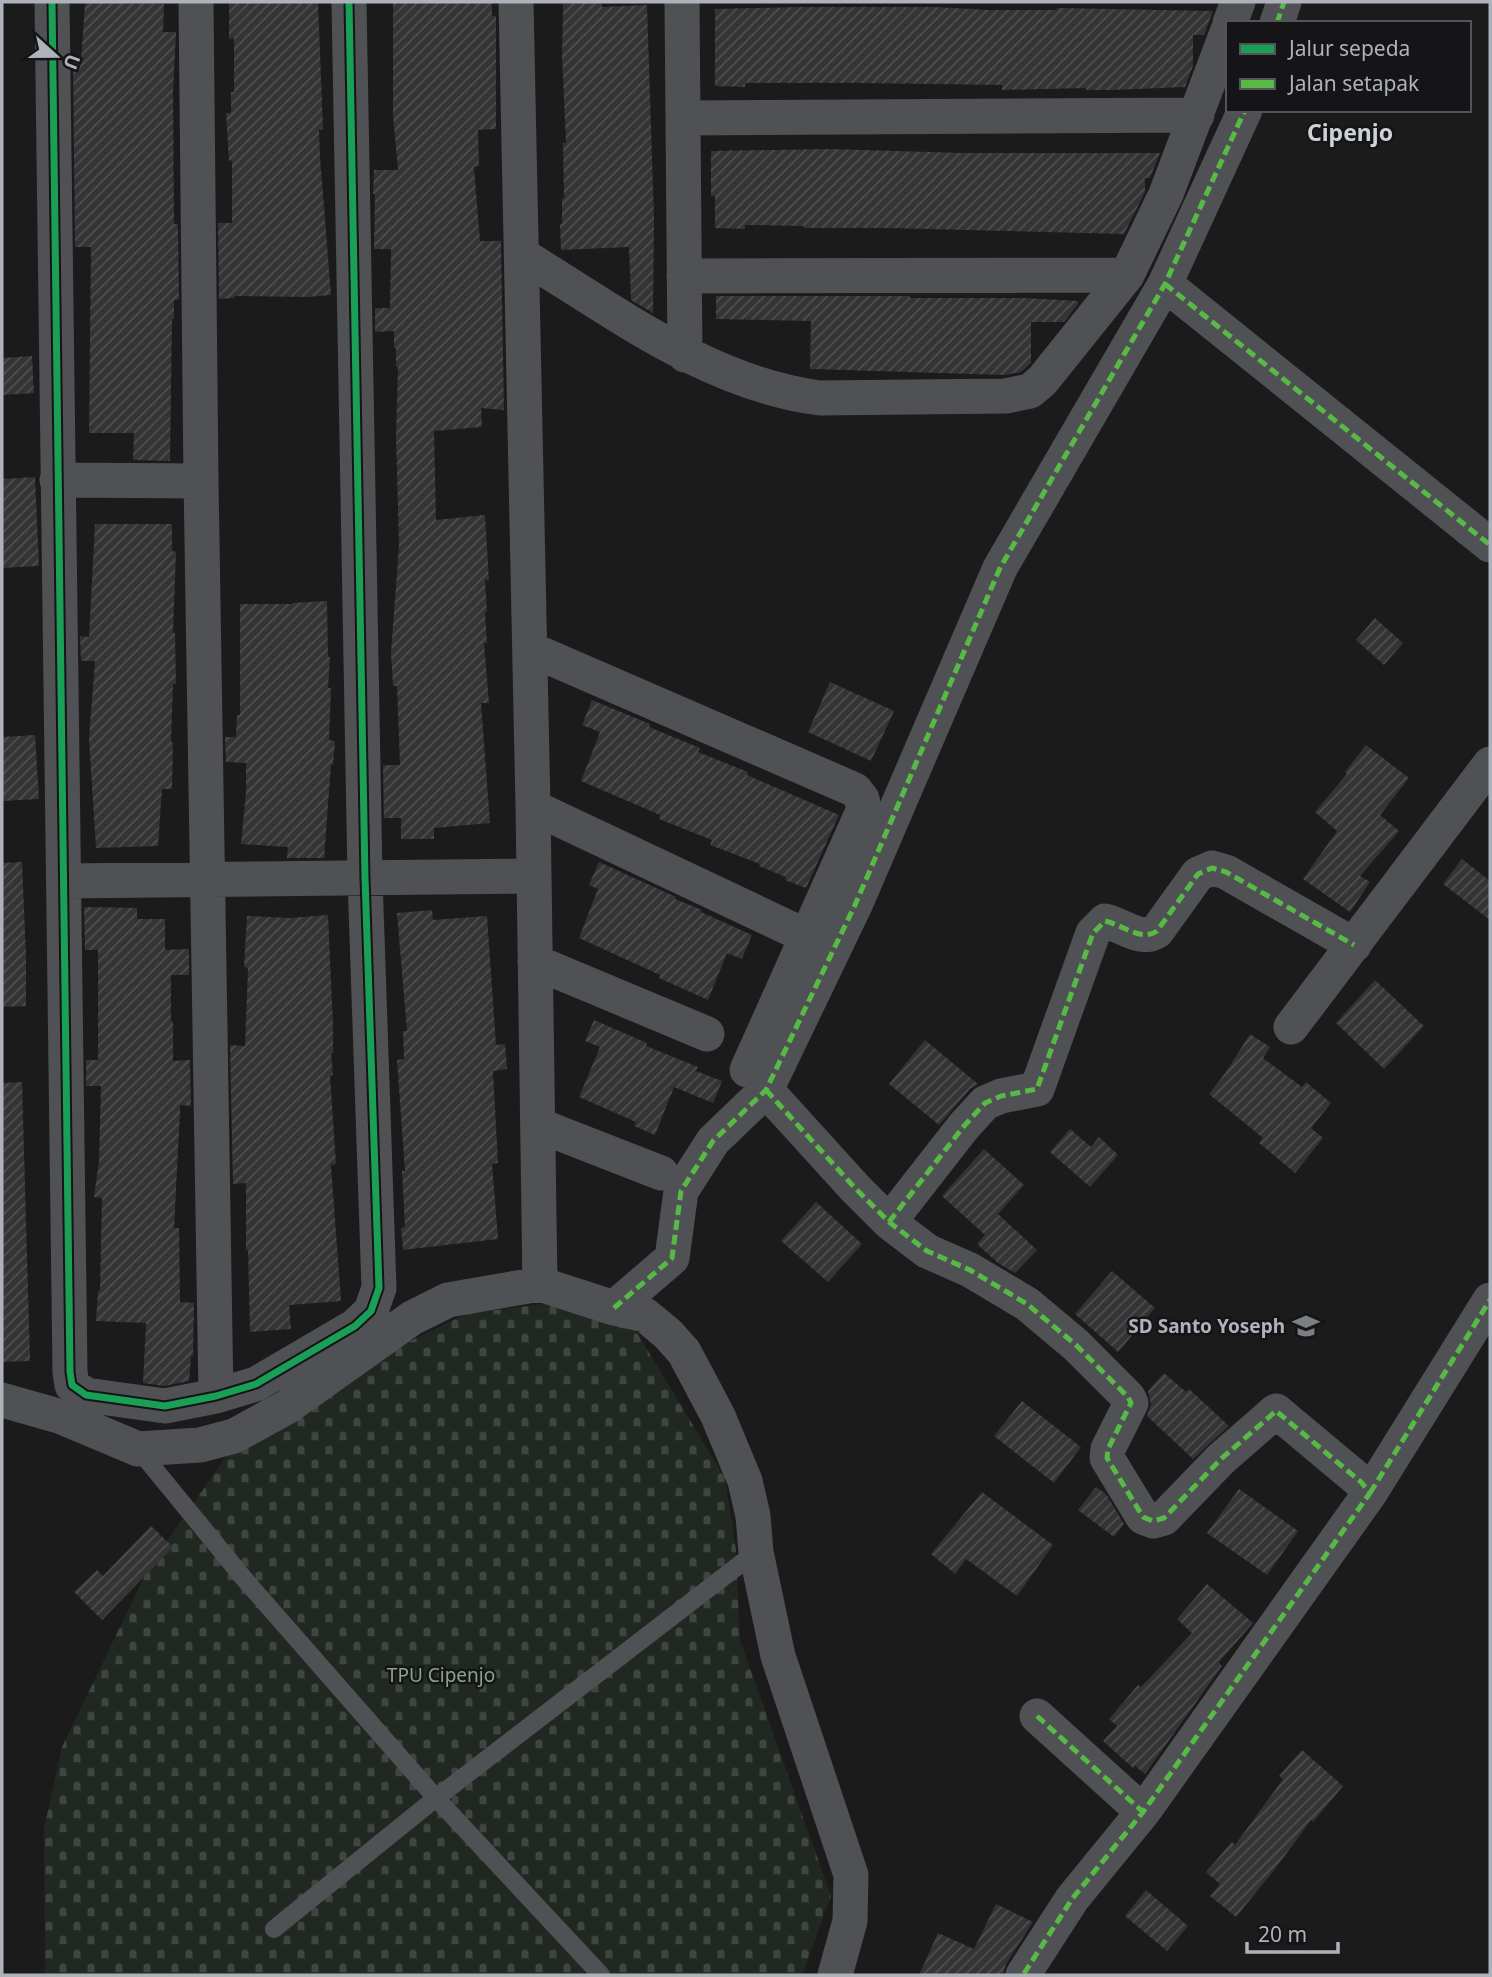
<svg xmlns="http://www.w3.org/2000/svg" width="1492" height="1977" viewBox="0 0 1492 1977" font-family="'Noto Sans',sans-serif">
  <style>
    .cemetery { fill: url(#cemetery-stones) }
    .building { fill: url(#building-hatch) }
    .lines { fill: none; stroke-linecap: round; stroke-linejoin: round }
    .service { stroke: #505154; stroke-width: 18 }
    .minor { stroke: #505154; stroke-width: 35 }
    .quiet { stroke: #58b947; stroke-width: 5; stroke-dasharray: 10 5; stroke-linecap: butt }
    .cycleway-casing { stroke: #151517; stroke-width: 11 }
    .cycleway { stroke: #1a9f57; stroke-width: 7 }
    .labels { text-anchor: middle; stroke-width: 5; stroke-linejoin: round; paint-order: stroke }
    .poi-label { font-size: 19px; font-weight: bold; fill: #aeb3bb; stroke: #151517; text-anchor: end }
    .park-label { font-size: 19px; fill: #89a486; stroke: #151517 }
    .quarter-label { font-size: 23px; font-weight: bold; fill: #ced2d7; stroke: #151517 }
  </style>
  <defs>
    <pattern id="cemetery-stones" width="16" height="16" patternUnits="userSpaceOnUse" patternTransform="scale(1.75)"><rect width="16" height="16" fill="#212821"/><path d="M2 7V4a2 2 0 0 1 4 0v3zM10 15v-3a2 2 0 0 1 4 0v3z" fill="#3f453f"/></pattern>
    <pattern id="building-hatch" width="6" height="6" patternUnits="userSpaceOnUse" patternTransform="scale(1.75)"><rect width="6" height="6" fill="#343435"/><path d="M-1 1l2-2M0 6l6-6M5 7l2-2" fill="none" stroke="#4f4f50"/></pattern>
  </defs>
  <rect width="100%" height="100%" fill="#1b1b1b"/>
  <!-- cemetery -->
  <path class="cemetery" d="M614,1295l111,183 11,72 4,90 91,256 -29,79h-757l-1,-146 18,-82 88,-182 76,-108 120,-85 120,-58z"/>
  <!-- building -->
  <path class="building" d="M85,2l79,2 -1,28h13l-3,59 1,133h4l1,76h-5v19h-2l-2,142 -37,-1 1,-27h-45l2,-186h-16l-2,-185 8,-1z
    M229,2h89l5,127 -4,1 1,27 11,138 -23,2 -74,-1v2l-15,1 -1,-76h14v-63l-3,1 -3,-48h5v-21h3v-54l-5,1z
    M393,2h99v14h4v113l-18,1 1,36 -5,1 6,74h21l3,169 -23,-2 1,19 -48,4 2,89 49,-5 4,65h-4l2,32h-2l2,31h-3l5,60h-8l9,120 -56,5v11h-33v-21h-17l-1,-53h17l-3,-79h-4l-2,-33 8,-108 -3,-109 2,-69h-2v-19h-2v-17l-19,1v-24h15l1,-59h-17l1,-55h-2l1,-24h24l-5,-56z
    M602,2v5l45,-2 7,214 -1,94 -22,-13 -2,-53 -68,3 -1,-26h2v-25l2,-1 -1,-55h3l-4,-87 1,-52z
    M801,7h132l57,3h67v-2l156,3 -9,24h-11v31l-8,21 -73,3h-26v-2l-84,2v-5l-141,-2h-116v4l-30,-1v-77z
    M830,149l133,4h197l-10,25h-5v14l-21,42 -237,-6h-83v-2l-59,-1v4l-30,-1v-32h-4v-45z
    M716,296h194v2h115l53,3v3l-14,18h-33v41l-10,9 -16,3 -195,-6 1,-48 -95,-2z
    M32,356l2,37 -32,2v-37z
    M35,477l4,89 -37,2v-89z
    M95,524h77v27l4,1 -3,81h2l1,51h-3l-2,58h2l-1,47h-10l-4,57 -62,2 -7,-109 6,-78h-14l-1,-25 9,1z
    M327,601l1,56h2l-2,31h3l-2,52 6,1 -2,24h-2l-7,93h-37l1,-11 -47,-3 5,-52v-29l-20,-1 -1,-25h11l1,-22h3v-111h52v-1z
    M1375,618l28,25 -19,22 -28,-25z
    M830,682l64,29 -23,50 -63,-29z
    M592,700l58,24 -1,3 51,21 -2,4 50,20 -1,3 92,40 -33,73 -21,-8 1,-3 -27,-11 1,-2 -50,-19 2,-5 -53,-21 1,-4 -79,-34 19,-49 -18,-7z
    M35,735l4,64 -37,2v-64z
    M1366,745l43,33 -29,37 19,16 -39,45 10,6 -20,30 -47,-33 34,-48 -22,-19 32,-38 -2,-2z
    M1462,859l28,22v39l-47,-36z
    M22,862l4,94v50l-24,1v-144z
    M599,862l77,35 -1,2 27,11 -1,2 51,23 -10,24 -15,-6 -19,47 -49,-22 1,-3 -81,-37 19,-49 -9,-4z
    M84,907l53,1v11h28v31l24,-1v26h-18v46h2v40l17,-1 1,46 -11,-1v7l-6,116h5l1,74 14,1 -1,53h-2l-2,25 -25,5 -21,-3 3,-60 -50,-2 2,-30h2l2,-93 -8,-1 5,-36 2,-75h-15v-26h12v-110h-13z
    M432,910l1,10 54,-4 9,129 9,-1 2,25 -14,2 5,92 -6,1 6,75 -95,11 -2,-22 4,-1 -3,-56h3l-8,-111 7,-1 -1,-28h4l-10,-118z
    M328,915l5,110v28h-2l2,22 -3,1 6,88 -5,1 10,136 -52,4 2,24 -41,3 -2,-82h-2v-67l-13,1 -3,-139 15,1 3,-78 -4,-1 3,-51 43,2z
    M1375,980l49,46 -40,43 -48,-46z
    M594,1020l53,23 -1,3 52,21 -2,4 26,10 -9,22 -39,-16 -19,48 -21,-9 2,-4 -57,-25 21,-50 -15,-6z
    M1250,1034l20,13 -7,11 39,29 4,-5 25,21 -20,25 12,10 -28,35 -36,-30 4,-5 -54,-44 17,-22z
    M925,1040l53,44 -8,5 -31,36 -50,-41z
    M22,1082l8,279 -28,1v-279z
    M1070,1129l21,18 8,-10 19,18 -28,32 -40,-35z
    M984,1149l40,36 -26,29 39,36 -22,23 -17,-10 -21,-19 8,-9 -43,-39z
    M816,1202l46,42 -34,38 -47,-41z
    M1112,1271l43,37 -37,44 -43,-38z
    M1164,1373l22,19 3,-3 40,37 -36,33 -46,-43 4,-12 -3,-13z
    M1022,1401l59,46 -27,36 -60,-47z
    M1096,1487l10,7 18,30 -10,13 -36,-27z
    M1239,1489l59,42 -31,44 -60,-42z
    M982,1492l71,53 -36,51 -51,-37 -11,15 -24,-20z
    M151,1526l22,21 -71,73 -28,-28 23,-22 6,6z
    M1207,1584l46,39 -34,39 3,4 -77,108 -10,-8 -2,2 -30,-27 14,-15 -8,-7 29,-34 3,2 51,-54 -15,-14z
    M1302,1750l41,36 -30,36 -2,-2 -36,49 -39,48 -26,-21 10,-12 -14,-12 26,-30 3,3 48,-66 -4,-3z
    M1146,1890l42,36 -21,25 -42,-35z
    M996,1904l37,18 -27,42 -3,11h-84l19,-42 36,16z"/>
  <g class="lines">
    <!-- service -->
    <path class="service" d="M138,1449l108,132 190,217 165,177
      M274,1929l162,-131 320,-246"/>
    <!-- minor -->
    <path class="minor" d="M52,2l18,1370 2,13 14,10 79,11 51,-10 40,-12 99,-58 16,-15 8,-23 -14,-410 -16,-876
      M196,2l5,479 15,915
      M516,2l17,805 7,477
      M682,2l3,353
      M1230,23l8,-21
      M1277,23l7,-21
      M683,118l514,-3
      M522,255c93,57 188,129 298,143l186,-2 24,-5 12,-10 85,-106 39,-81 62,-164
      M684,276l443,-1
      M1165,284l325,261
      M57,480l144,1
      M530,649l325,141 7,9 2,10 -117,261
      M533,807l275,130
      M64,881l470,-5
      M535,962l172,72
      M1291,1027l199,-263
      M766,1090l89,98 34,34 38,29 43,19 57,34 49,41 52,52 3,6 -23,46 -1,9 36,59 10,4 11,-3 57,-59 55,-48 85,71 9,11 -227,319 -71,87 -49,76
      M538,1125l123,48
      M889,1222l75,-96 21,-23 16,-7 36,-7 56,-156 12,-12c18,4 36,21 52,10l41,-57 14,-6 14,4 128,73
      M614,1308l58,-50 9,-67 32,-50 53,-51 89,-185 145,-337 165,-284 80,-174
      M2,1400l60,17 76,32 62,-4 34,-9 53,-29 125,-89 36,-18 92,-16 74,24 31,7 23,19 16,18 34,64 27,65 8,35 3,36 22,104 73,219 -1,46 -15,54
      M1370,1493l120,-193
      M1037,1716l106,96"/>
    <!-- quiet -->
    <path class="quiet" d="M1277,23l7,-21
      M1165,284l325,261
      M766,1090l89,98 34,34 38,29 43,19 57,34 49,41 52,52 3,6 -23,46 -1,9 36,59 10,4 11,-3 57,-59 55,-48 85,71 9,11 -227,319 -71,87 -49,76
      M889,1222l75,-96 21,-23 16,-7 36,-7 56,-156 12,-12c18,4 36,21 52,10l41,-57 14,-6 14,4 128,73
      M614,1308l58,-50 9,-67 32,-50 53,-51 89,-185 145,-337 165,-284 80,-174
      M1370,1493l120,-193
      M1037,1716l106,96"/>
    <!-- cycleway casing -->
    <g class="cycleway-casing">
      <path id="cycleway" d="M52,2l18,1370 2,13 14,10 79,11 51,-10 40,-12 99,-58 16,-15 8,-23 -14,-410 -16,-876"/>
    </g>
    <!-- cycleway -->
    <use href="#cycleway" class="cycleway"/>
  </g>
  <!-- icons -->
  <defs>
    <g id="school-bare" transform="scale(2.1)"><path d="M0-5L7-2L0 1L-7-2ZM-4 1L0 2.5L4 1V4Q0 6-4 4Z" fill="#7b7e83" stroke="#151517" stroke-width="2.5" paint-order="stroke"/></g>
  </defs>
  <g fill-rule="evenodd">
    <use href="#school-bare" x="1306" y="1326"/>
  </g>
  <g class="labels">
    <!-- poi labels -->
    <g class="poi-label">
      <text x="1285" y="1333">SD Santo Yoseph</text>
    </g>
    <!-- park labels -->
    <g class="park-label">
      <text x="441" y="1682">TPU Cipenjo</text>
    </g>
    <!-- quarter labels -->
    <g class="quarter-label">
      <text x="1350" y="141">Cipenjo</text>
    </g>
  </g>
  <!-- border -->
  <rect width="1492" height="1977" fill="none" stroke="#aeb3bb" stroke-width="7"/>
  <!-- legend -->
  <rect x="1226" y="21" width="245" height="91" fill="#151517" stroke="#525459" stroke-width="2"/>
  <rect x="1240" y="44" width="35" height="10" fill="#1a9f57" stroke="#525459" stroke-width="2"/>
  <text x="1289" y="56" font-size="21" fill="#aeb3bb">Jalur sepeda</text>
  <rect x="1240" y="79" width="35" height="10" fill="#58b947" stroke="#525459" stroke-width="2"/>
  <text x="1289" y="91" font-size="21" fill="#aeb3bb">Jalan setapak</text>
  <!-- north arrow -->
  <g transform="translate(56 56) rotate(111)" stroke="#151517" stroke-width="5" paint-order="stroke">
  <path d="M0-5L12 26L0 18L-12 26Z" fill="#aeb3bb"/>
  <text y="-10" font-size="19" font-weight="bold" text-anchor="middle" fill="#aeb3bb">U</text>
  </g>
  <!-- scale -->
  <path d="M1247 1942v10h91v-10" fill="none" stroke="#aeb3bb" stroke-width="3.5"/>
  <text x="1258" y="1942" font-size="21" fill="#aeb3bb" stroke="#151517" stroke-width="5" paint-order="stroke">20 m</text>
</svg>
